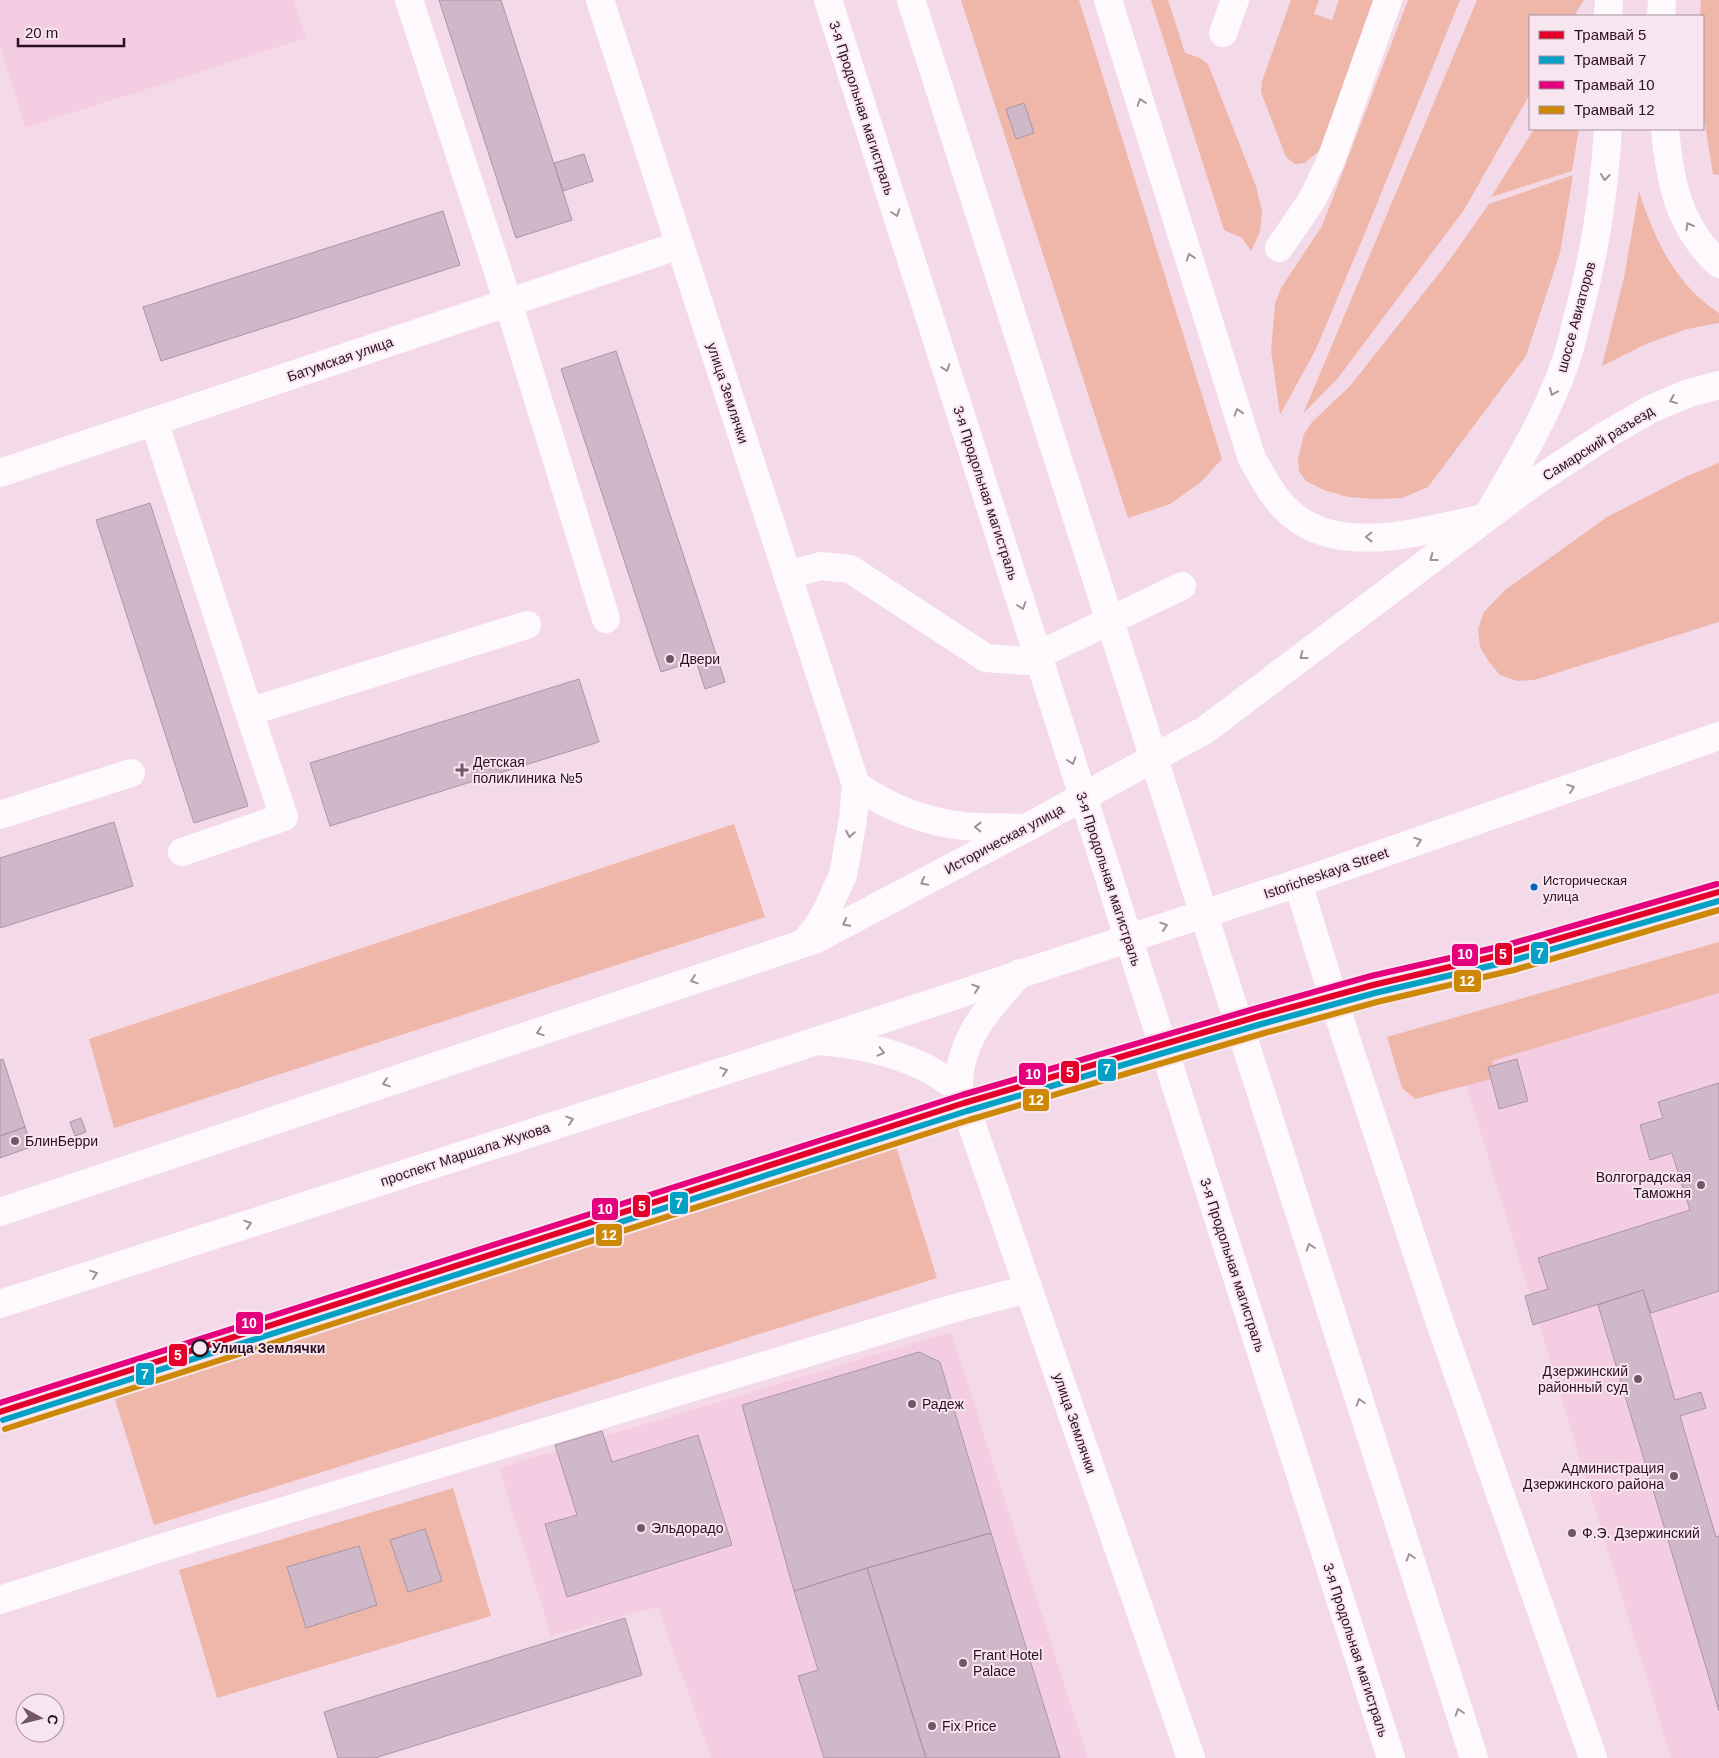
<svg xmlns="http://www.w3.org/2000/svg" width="1719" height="1758" viewBox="0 0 1719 1758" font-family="Arial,sans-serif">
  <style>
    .built { fill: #f5cde3 }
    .green { fill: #eeb7aa }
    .building { fill: #cfb8ca; stroke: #aa95a6 }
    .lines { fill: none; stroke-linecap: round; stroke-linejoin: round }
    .minor { stroke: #fdf9fc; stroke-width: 28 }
    .major { stroke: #fdf9fc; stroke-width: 28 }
    .highway { stroke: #fdf9fc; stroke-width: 28 }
    .tram-1-casing { stroke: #f7e6ef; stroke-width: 10 }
    .tram-2-casing { stroke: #f7e6ef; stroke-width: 10 }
    .tram-3-casing { stroke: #f7e6ef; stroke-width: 10 }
    .tram-4-casing { stroke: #f7e6ef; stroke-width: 10 }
    .tram-1 { stroke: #e4002b; stroke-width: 6 }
    .tram-2 { stroke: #02a1c5; stroke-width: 6 }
    .tram-3 { stroke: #e5007d; stroke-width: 6 }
    .tram-4 { stroke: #ce8807; stroke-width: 6 }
    .oneway { stroke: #9f9099 }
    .poi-dot { fill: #725767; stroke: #f7e6ef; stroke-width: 2 }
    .bus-dot { fill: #0065bd; stroke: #f7e6ef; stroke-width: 2 }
    .stop-dot { fill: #f7e6ef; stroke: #2c1021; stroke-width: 2.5 }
    .labels { text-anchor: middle; stroke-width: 4; stroke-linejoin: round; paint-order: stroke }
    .bus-label { font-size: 13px; fill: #2c1021; stroke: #f7e6ef; text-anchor: start }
    .street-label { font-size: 14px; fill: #2c1021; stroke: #f7e6ef }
    .poi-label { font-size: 14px; fill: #2c1021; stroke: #f7e6ef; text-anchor: start }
    .stop-label { font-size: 14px; font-weight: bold; fill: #2c1021; stroke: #f7e6ef; text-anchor: start }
    .line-badge { stroke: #f7e6ef; stroke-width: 2 }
    .badge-label { font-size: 14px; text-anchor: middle; font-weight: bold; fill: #fff }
  </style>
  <rect width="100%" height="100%" fill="#f4dae8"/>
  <!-- built -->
  <path class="built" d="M0,0h294l12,38 -281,90 -25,-83z
    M1719,978v780h-48l-214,-703z
    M951,1332l137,426h-377l-53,-151 -107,29 -52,-168z"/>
  <!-- green -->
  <path class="green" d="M961,0h118l143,459 -22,24 -30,21 -42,14z
    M1151,0h17l17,53 15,5 8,6 48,122 6,26 -2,20 -9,19 -9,-13 -18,-8z
    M1291,0h28l-5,14 18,6 7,-20h37l-57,151 -14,12 -10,1 -9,-7 -25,-65 1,-11z
    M1408,0h52l-93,228 -51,121 -36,66 -9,-65 4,-46 6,-16 41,-62z
    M1477,0h107l-10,16h-44v78l-66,116 -126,168 -35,36z
    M1701,0h18v175l-6,-1 -10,-62v-96h-3z
    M1534,129h45l-7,42 -81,26z
    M1573,175l-13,78 -34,103 -98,131 -26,11 -28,1 -26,-2 -24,-7 -18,-9 -7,-10 -1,-13 6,-24 8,-12 38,-36 98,-124 41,-58z
    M1639,191c16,49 35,92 80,122v10l-32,6 -41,15 -44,22 22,-88z
    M1719,463v159l-185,58 -17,1 -17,-6 -11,-13 -9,-15 -2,-18 6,-17 21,-22 102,-73 80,-41z
    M734,824l31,93 -651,211 -25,-89z
    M1719,942v51l-227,68 3,17 -80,21 -13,-11 -15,-51z
    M896,1146l41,132 -783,247 -41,-132z
    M453,1488l38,128 -274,82 -38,-128z"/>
  <!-- building -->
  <path class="building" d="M439,0h62l71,220 -56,18z
    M1024,103l10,30 -18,6 -10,-30z
    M584,154l9,27 -30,10 -9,-28z
    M443,211l17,54 -299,96 -18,-54z
    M616,351l100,303 -55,18 -100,-303z
    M150,503l98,303 -54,17 -98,-303z
    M716,654l9,28 -20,7 -9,-28z
    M579,679l20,63 -269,84 -20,-63z
    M114,822l19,64 -133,42v-70z
    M3,1059l22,68 -25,9v-76z
    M1517,1059l11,42 -29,8 -11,-42z
    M1719,1083v208l-68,22 -8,-23 -110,35 -8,-29 23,-7 -10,-31 152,-48 -18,-57 -22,7 -10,-35 23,-7 -5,-16z
    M81,1118l5,14 -11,4 -5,-14z
    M25,1127l6,20 -31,11v-22z
    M1643,1290l32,110 26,-8 5,16 -26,8 36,121 3,-1v175l-121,-406z
    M919,1352l21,10 51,171 -124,35 -73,23 -52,-186z
    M602,1431l10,31 86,-27 34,110 -165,52 -22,-73 32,-9 -22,-70z
    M425,1529l17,52 -34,11 -18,-52z
    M991,1533l69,225h-134l-59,-190z
    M359,1546l18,59 -71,23 -19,-61z
    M867,1568l59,190h-102l-26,-82 20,-6 -24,-79z
    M625,1618l17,57 -267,83h-37l-14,-46z"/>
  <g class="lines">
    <!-- minor -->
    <path class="minor" d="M409,0l99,302 98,317
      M1223,33l12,-33
      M1279,248l33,-48 19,-40 57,-160
      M154,421l95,291 278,-87
      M0,473l680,-228
      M787,575l34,-9 29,3 136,89 40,3 156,-75
      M0,815l131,-42
      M182,852l102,-35 -35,-105
      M1298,883l45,146 95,288 155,441
      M0,1600l164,-53 791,-239 73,-19"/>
    <!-- major -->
    <path class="major" d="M600,0l256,785 -3,34 -10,56 -17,37 -9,15 -13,16
      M1608,16l1,-16
      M1661,16l1,-16
      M1665,129c5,53 13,97 54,135
      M1486,518c29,-50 60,-100 79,-155 5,-13 8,-27 11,-40 18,-64 28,-128 32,-194
      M856,785c32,22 69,37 108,41 20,2 42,1 62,2
      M1020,973c-31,34 -62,67 -61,115l232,670
      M816,1041c36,2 73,10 106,25 13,6 25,15 37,22"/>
    <!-- highway -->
    <path class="highway" d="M828,0l563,1758
      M911,0l563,1758
      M1108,0l144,459c11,18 21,39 37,53 50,46 132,19 191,7
      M0,1212l814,-272 212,-112 179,-98 325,-245 76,-50 45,-26 38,-16 30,-8
      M0,1304l783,-252 515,-169 421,-147"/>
    <!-- tram-1 casing -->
    <g class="tram-1-casing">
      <path id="tram-1" d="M0,1412l964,-309 292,-86 117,-32 136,-32 210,-61"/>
    </g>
    <!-- tram-2 casing -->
    <g class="tram-2-casing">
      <path id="tram-2" d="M3,1420l964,-309 291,-86 117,-32 136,-32 208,-60"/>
    </g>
    <!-- tram-3 casing -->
    <g class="tram-3-casing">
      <path id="tram-3" d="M0,1403l962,-308 292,-86 117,-33 136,-31 210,-61"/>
    </g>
    <!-- tram-4 casing -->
    <g class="tram-4-casing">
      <path id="tram-4" d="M5,1429l964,-309 292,-86 116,-32 137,-32 205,-60"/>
    </g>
    <!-- tram-1 -->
    <use href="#tram-1" class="tram-1"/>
    <!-- tram-2 -->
    <use href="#tram-2" class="tram-2"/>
    <!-- tram-3 -->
    <use href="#tram-3" class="tram-3"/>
    <!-- tram-4 -->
    <use href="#tram-4" class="tram-4"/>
  </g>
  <!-- one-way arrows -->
  <defs><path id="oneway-chevron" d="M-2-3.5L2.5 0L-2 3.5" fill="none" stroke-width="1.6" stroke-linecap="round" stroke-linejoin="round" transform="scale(1.25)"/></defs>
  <g class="oneway">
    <use href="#oneway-chevron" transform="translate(1141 102) rotate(-108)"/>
    <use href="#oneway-chevron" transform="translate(1605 177) rotate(96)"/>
    <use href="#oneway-chevron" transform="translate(896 213) rotate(72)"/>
    <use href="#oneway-chevron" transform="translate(1689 226) rotate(-119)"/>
    <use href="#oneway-chevron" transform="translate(1190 257) rotate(-108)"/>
    <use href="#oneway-chevron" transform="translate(946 368) rotate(72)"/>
    <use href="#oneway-chevron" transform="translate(1553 392) rotate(113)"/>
    <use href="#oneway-chevron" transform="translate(1673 400) rotate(158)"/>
    <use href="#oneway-chevron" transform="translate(1238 412) rotate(-107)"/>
    <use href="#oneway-chevron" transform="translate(1369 537) rotate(179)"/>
    <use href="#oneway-chevron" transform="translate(1433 558) rotate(143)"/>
    <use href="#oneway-chevron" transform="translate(1022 606) rotate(72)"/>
    <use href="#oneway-chevron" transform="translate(1303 656) rotate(143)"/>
    <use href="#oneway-chevron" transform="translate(1072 761) rotate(72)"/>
    <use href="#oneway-chevron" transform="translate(1571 788) rotate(-19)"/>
    <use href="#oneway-chevron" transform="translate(978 827) rotate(-179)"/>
    <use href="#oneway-chevron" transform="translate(850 834) rotate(100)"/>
    <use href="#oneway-chevron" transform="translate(1418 841) rotate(-19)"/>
    <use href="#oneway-chevron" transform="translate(924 882) rotate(152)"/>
    <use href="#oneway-chevron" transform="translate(846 923) rotate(152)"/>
    <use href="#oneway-chevron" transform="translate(1164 926) rotate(-18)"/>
    <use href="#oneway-chevron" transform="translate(694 980) rotate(161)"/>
    <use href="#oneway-chevron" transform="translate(976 988) rotate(-18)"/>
    <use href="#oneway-chevron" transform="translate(540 1032) rotate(161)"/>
    <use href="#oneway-chevron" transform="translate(881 1052) rotate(14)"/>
    <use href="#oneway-chevron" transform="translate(724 1071) rotate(-18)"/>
    <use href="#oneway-chevron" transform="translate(386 1083) rotate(161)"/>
    <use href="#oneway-chevron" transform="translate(570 1120) rotate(-18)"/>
    <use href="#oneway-chevron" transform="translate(248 1224) rotate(-18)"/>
    <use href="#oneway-chevron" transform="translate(1310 1247) rotate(-108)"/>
    <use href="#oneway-chevron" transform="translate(94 1274) rotate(-18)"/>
    <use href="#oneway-chevron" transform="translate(1360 1402) rotate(-108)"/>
    <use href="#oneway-chevron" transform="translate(1410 1557) rotate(-108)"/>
    <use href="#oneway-chevron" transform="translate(1459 1712) rotate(-108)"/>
  </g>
  <!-- markers -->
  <g class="poi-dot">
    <circle cx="670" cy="659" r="5"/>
    <path d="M459.5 762.5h5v5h5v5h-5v5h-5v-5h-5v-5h5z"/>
    <circle cx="15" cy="1141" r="5"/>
    <circle cx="1701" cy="1185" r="5"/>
    <circle cx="1638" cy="1379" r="5"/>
    <circle cx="912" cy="1404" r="5"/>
    <circle cx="1674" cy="1476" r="5"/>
    <circle cx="641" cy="1528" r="5"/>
    <circle cx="1572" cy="1533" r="5"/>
    <circle cx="963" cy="1663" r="5"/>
    <circle cx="932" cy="1726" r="5"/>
  </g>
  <circle class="bus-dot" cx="1534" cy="887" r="4.5"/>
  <circle class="stop-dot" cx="200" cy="1348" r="8"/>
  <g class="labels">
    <!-- bus labels -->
    <g class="bus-label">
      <text x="1543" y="885">Историческая<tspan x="1543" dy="16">улица</tspan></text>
    </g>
    <!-- street labels -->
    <g class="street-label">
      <text transform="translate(862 108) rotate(72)" y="5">3-я Продольная магистраль</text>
      <text transform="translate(1576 317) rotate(-75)" y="5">шоссе Авиаторов</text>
      <text transform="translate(340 359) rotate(-19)" y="5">Батумская улица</text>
      <text transform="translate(728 393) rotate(72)" y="5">улица Землячки</text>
      <text transform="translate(1598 443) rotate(-32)" y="5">Самарский разъезд</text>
      <text transform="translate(986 493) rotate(72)" y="5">3-я Продольная магистраль</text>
      <text transform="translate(1004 839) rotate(-28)" y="5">Историческая улица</text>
      <text transform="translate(1326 873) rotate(-19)" y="5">Istoricheskaya Street</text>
      <text transform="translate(1109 879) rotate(72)" y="5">3-я Продольная магистраль</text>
      <text transform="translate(465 1154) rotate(-18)" y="5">проспект Маршала Жукова</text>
      <text transform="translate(1233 1265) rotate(72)" y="5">3-я Продольная магистраль</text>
      <text transform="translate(1075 1423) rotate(71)" y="5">улица Землячки</text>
      <text transform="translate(1356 1650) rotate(72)" y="5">3-я Продольная магистраль</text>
    </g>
    <!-- poi labels -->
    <g class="poi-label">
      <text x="680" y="664">Двери</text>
      <text x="473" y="767">Детская<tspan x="473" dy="16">поликлиника №5</tspan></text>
      <text x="25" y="1146">БлинБерри</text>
      <text x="1691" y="1182" text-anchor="end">Волгоградская<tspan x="1691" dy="16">Таможня</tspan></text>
      <text x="1628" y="1376" text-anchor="end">Дзержинский<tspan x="1628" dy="16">районный суд</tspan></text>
      <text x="922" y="1409">Радеж</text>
      <text x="1664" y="1473" text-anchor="end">Администрация<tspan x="1664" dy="16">Дзержинского района</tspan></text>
      <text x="651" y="1533">Эльдорадо</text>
      <text x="1582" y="1538">Ф.Э. Дзержинский</text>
      <text x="973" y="1660">Frant Hotel<tspan x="973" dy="16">Palace</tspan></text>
      <text x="942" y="1731">Fix Price</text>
    </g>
    <!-- stop labels -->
    <g class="stop-label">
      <text x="212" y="1353">Улица Землячки</text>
    </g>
  </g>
  <g class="line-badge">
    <rect x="1530" y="941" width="19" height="24" rx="5" fill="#02a1c5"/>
    <rect x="1494" y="942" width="19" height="24" rx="5" fill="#e4002b"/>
    <rect x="1451" y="943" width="28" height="24" rx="5" fill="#e5007d"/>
    <rect x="1453" y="969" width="29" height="24" rx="5" fill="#ce8807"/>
    <rect x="1097" y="1058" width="20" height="24" rx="5" fill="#02a1c5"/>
    <rect x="1060" y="1060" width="20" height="24" rx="5" fill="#e4002b"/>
    <rect x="1018" y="1062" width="29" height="24" rx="5" fill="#e5007d"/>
    <rect x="1022" y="1088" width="28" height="24" rx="5" fill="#ce8807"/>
    <rect x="669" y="1191" width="20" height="24" rx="5" fill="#02a1c5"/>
    <rect x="632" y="1194" width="19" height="24" rx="5" fill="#e4002b"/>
    <rect x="591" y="1197" width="28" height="24" rx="5" fill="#e5007d"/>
    <rect x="595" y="1223" width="28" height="24" rx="5" fill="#ce8807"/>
    <rect x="235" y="1311" width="29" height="24" rx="5" fill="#e5007d"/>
    <rect x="168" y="1343" width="20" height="24" rx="5" fill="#e4002b"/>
    <rect x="135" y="1362" width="20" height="24" rx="5" fill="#02a1c5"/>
  </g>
  <g class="badge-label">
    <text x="1540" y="958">7</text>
    <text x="1503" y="959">5</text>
    <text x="1465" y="959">10</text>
    <text x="1467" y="986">12</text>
    <text x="1107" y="1074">7</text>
    <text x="1070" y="1077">5</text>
    <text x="1033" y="1079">10</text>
    <text x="1036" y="1105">12</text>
    <text x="679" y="1208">7</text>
    <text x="642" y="1211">5</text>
    <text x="605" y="1214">10</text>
    <text x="609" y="1240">12</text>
    <text x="249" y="1328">10</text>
    <text x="178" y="1360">5</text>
    <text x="145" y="1379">7</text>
  </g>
  <!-- legend -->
  <rect x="1529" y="15" width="175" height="115" fill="#f7e6ef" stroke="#a6909d"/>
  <rect x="1539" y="31" width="25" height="8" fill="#e4002b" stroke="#a6909d"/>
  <text x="1574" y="40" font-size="15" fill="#2c1021">Трамвай 5</text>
  <rect x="1539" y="56" width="25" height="8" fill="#02a1c5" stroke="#a6909d"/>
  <text x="1574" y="65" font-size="15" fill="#2c1021">Трамвай 7</text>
  <rect x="1539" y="81" width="25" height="8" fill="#e5007d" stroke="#a6909d"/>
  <text x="1574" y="90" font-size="15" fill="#2c1021">Трамвай 10</text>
  <rect x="1539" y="106" width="25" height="8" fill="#ce8807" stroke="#a6909d"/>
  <text x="1574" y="115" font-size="15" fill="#2c1021">Трамвай 12</text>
  <!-- north arrow -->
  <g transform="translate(40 1718) rotate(97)"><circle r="24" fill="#f7e6ef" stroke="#a6909d"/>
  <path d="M0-4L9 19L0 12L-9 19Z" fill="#725767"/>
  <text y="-8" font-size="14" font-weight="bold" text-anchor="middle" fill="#2c1021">С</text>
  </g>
  <!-- scale -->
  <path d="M18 38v8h106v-8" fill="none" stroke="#2c1021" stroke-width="2.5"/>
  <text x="25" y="38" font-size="15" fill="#2c1021" stroke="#f7e6ef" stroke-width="4" paint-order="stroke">20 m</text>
</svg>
